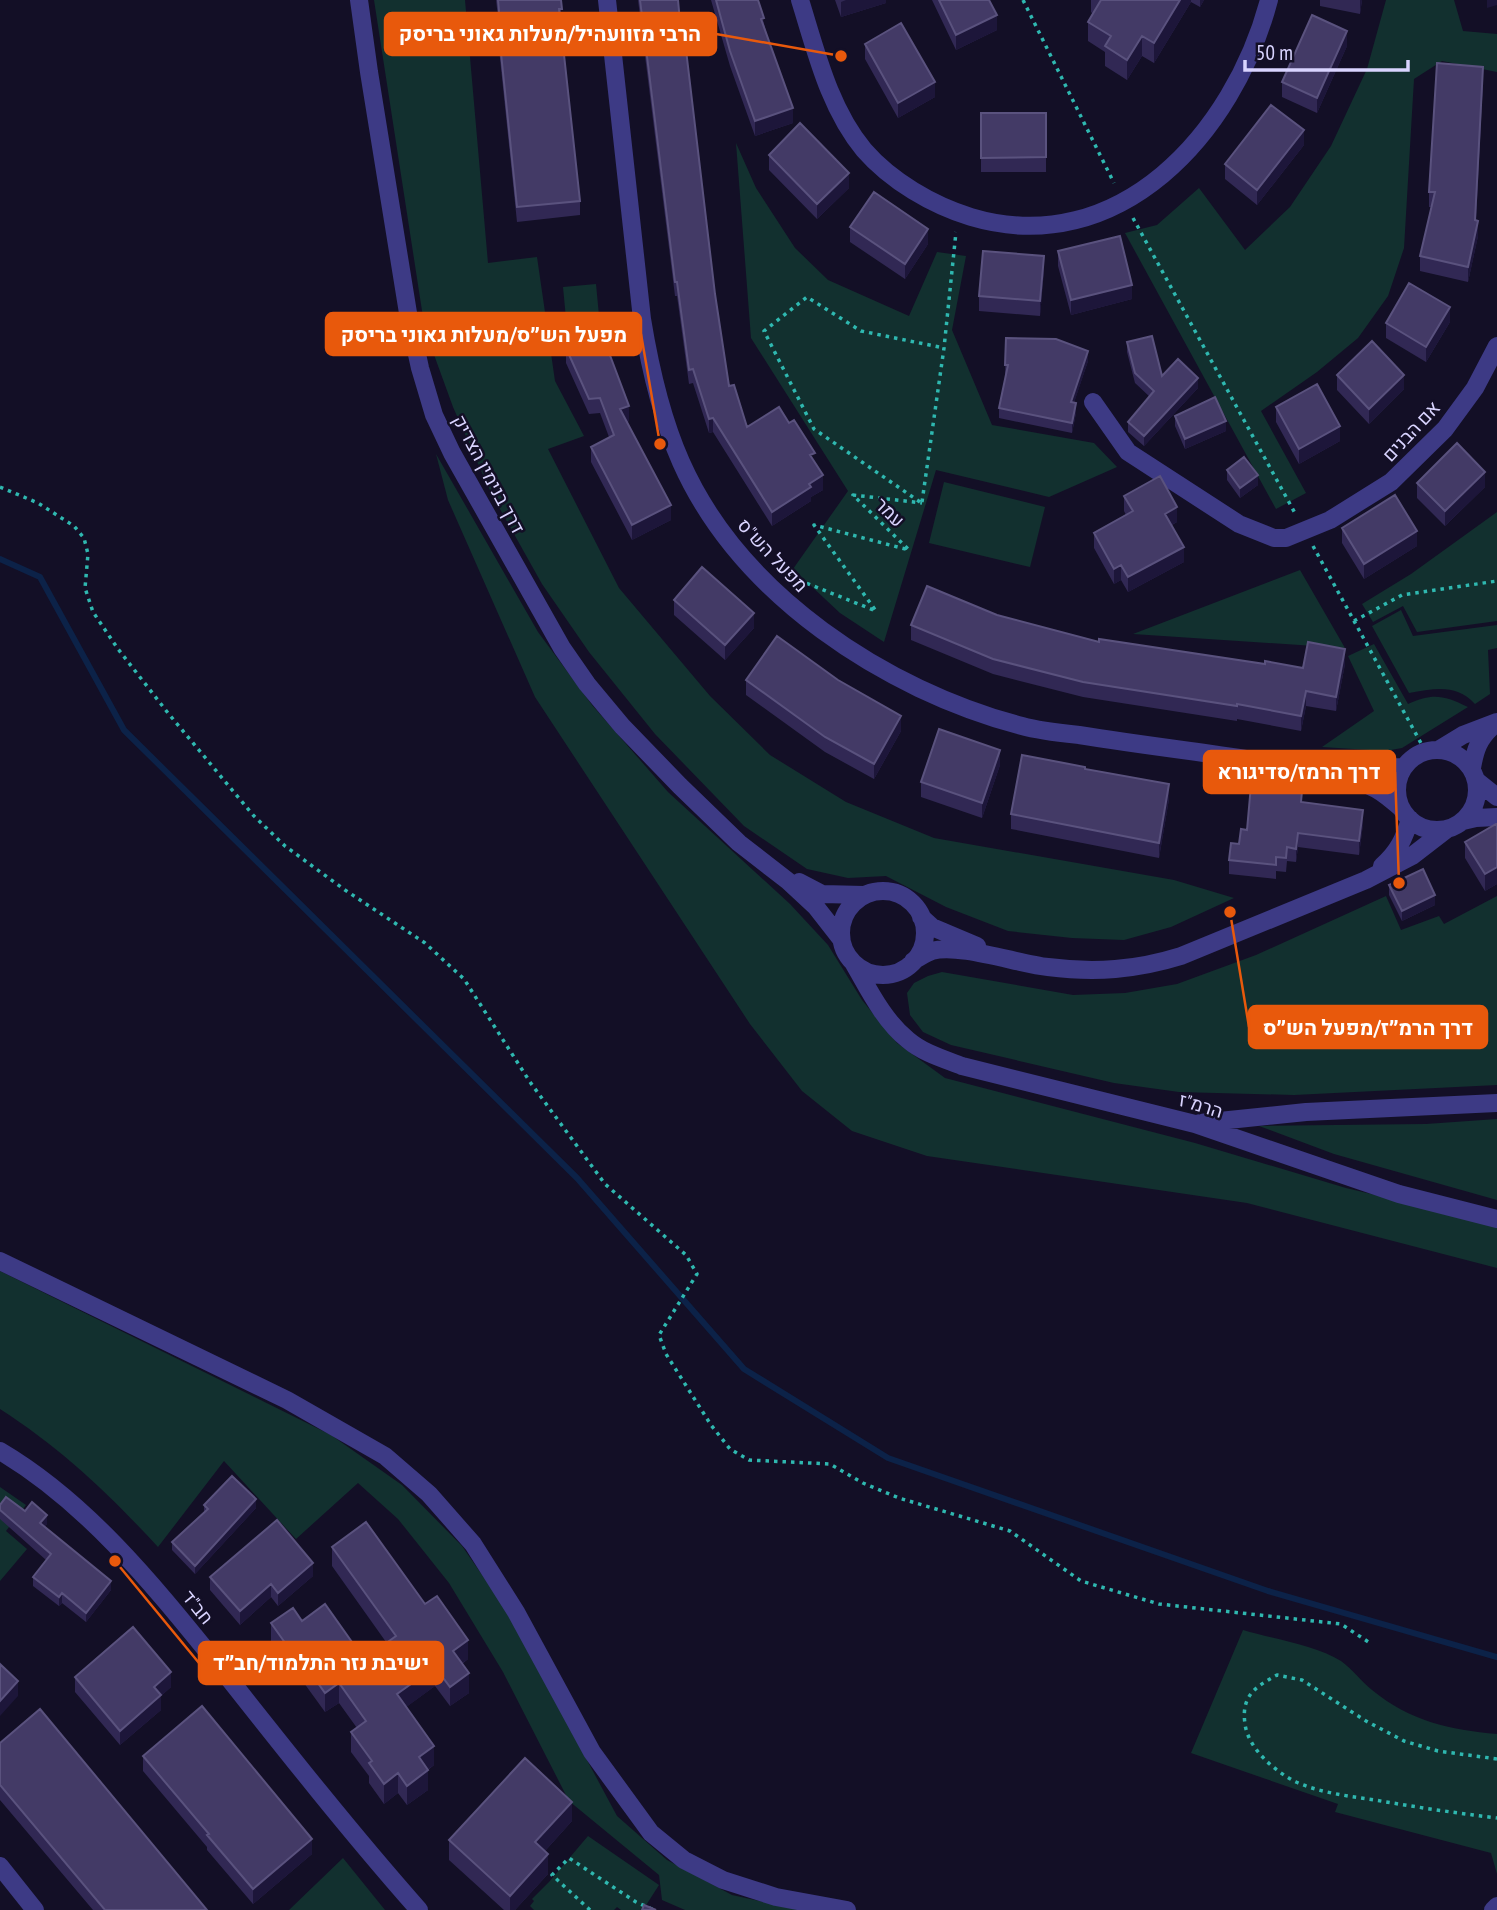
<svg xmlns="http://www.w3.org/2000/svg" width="1497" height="1910" viewBox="0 0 1497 1910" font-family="'PT Sans Narrow',Heebo,sans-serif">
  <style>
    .green { fill: #12302f }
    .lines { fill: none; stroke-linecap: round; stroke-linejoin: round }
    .stream { stroke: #0c2248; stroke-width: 6 }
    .path { stroke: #2fb8b0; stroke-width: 3.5; stroke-dasharray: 3.5 5; stroke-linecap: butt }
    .minor { stroke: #3d3a85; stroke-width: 18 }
    .wall { fill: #312854 }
    .shaded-wall { fill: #1d163a }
    .building { fill: #433a66; stroke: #5a527e; stroke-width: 2 }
    .labels { text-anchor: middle; stroke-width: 5; stroke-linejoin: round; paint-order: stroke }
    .street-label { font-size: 19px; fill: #d9d4ff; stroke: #130f26 }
    .leader { fill: none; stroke: #e8590c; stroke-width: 2.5 }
    .callout-dot { fill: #e8590c; stroke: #130f26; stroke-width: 2.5 }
    .callout { fill: #e8590c; stroke: #e8590c; stroke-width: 2.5 }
    .callout-label { font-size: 21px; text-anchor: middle; font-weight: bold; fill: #fff }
  </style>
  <rect width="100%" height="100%" fill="#130f26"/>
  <!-- green -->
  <path class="green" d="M374,0h91l23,263 49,-6 18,124 29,55 -36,13 71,139 91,108 60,59 76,47 88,36 240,42 60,18 -63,29 -47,13 -52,-2 -64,-7 -62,-24 -60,-31 -38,2 -41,-9 -63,-43 -89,-92 -66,-82 -47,-68 -51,-91 -38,-86 -28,-77z
    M1386,0h68l9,31 34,3v38l-55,-11 -28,18 -10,169 -16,48 -30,42 -41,34 -56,39 45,82 -30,16 -151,-276 32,-8 42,-37 46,62 45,-43 41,-61 36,-77z
    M736,143l20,45 39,60 33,32 81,36 28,-64 29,4 -14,74 40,95 102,18 23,24 -68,30 -113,-27 -52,172 -44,-29 -47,-44 55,-78 -97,-153z
    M596,284l4,42 -33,3 -4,-42z
    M436,454l102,178 54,73 76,87 122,112 38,41 34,55 35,43 48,35 250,65 151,45 151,36v44l-250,-65 -320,-47 -75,-25 -50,-40 -52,-67 -215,-327 -87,-197z
    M944,482l101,25 -15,60 -101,-24z
    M1497,512v109l-80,11 -14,-26 -30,16 -11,-18 49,-30z
    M1300,570l45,78 -212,-14z
    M1401,610l12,26 84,-11v23l-9,2 2,44 -15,10c-19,-21 -41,-15 -66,-11l-37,-67z
    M1374,644l34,60c25,-11 35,-9 60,3l-66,41 -17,3 -63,-4 52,-36 -26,-55z
    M1386,896l15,34 38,-14 5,8 53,-28v189l-203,10 -115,-3 -65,-9 -163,-38 -28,-13 -13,-17 -3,-22 7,-10 14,-7 14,-4 131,23 52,-2 52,-9 79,-29z
    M1497,1119v81l-163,-46 -75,-28 167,-2z
    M0,1271l331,164 71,50 60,61 45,65 110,205 50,44 65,35 68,15h-115l-23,-10 -3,-25 -90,-74 -66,-129 -54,-89 -51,-64 -40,-36 -62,56 -72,-78 -66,86c-50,-54 -96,-98 -158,-138z
    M0,1487l26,18 -20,26 21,18 -27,32z
    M1243,1630c30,9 73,15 98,31 11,8 21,21 31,29 38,31 78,40 125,44v140l-6,-21 -156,-41 3,-8 -147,-51z
    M588,1836l71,49 -16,25h-22l-4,-3 -3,3h-80l-4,-4 4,-5 -2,-2 17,-17z
    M343,1858l42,52h-96z"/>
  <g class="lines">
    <!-- stream -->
    <path class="stream" d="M0,559l40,18 84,153 453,448 167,191 144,89 380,133 229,66"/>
    <!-- path -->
    <path class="path" d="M1023,0l91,183
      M1133,218l163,297
      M0,487l38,16 36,23 10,12 4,16 -3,34 8,24 25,37 50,64 85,102 32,31 60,44 80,53 39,36 66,103 75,102 81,71 11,19 -38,61 7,19 45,71 19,24 19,11 81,4 33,19 36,15 111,33 71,50 78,23 182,20 29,19
      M920,502l-106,-73 -50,-98 43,-34 54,34 83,17
      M922,502l22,-154 12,-116
      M1313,546l109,199
      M791,577l85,34 -62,-86 95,25 -56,-55 69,8
      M1354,621l48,-26 95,-14
      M1497,1759l-59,-8 -34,-10 -38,-20 -64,-41 -25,-5c-22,12 -36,21 -32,49 3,24 29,47 51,58 25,11 52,14 79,18 40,7 81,13 122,18
      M590,1910l-38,-35 17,-17 67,44 18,8"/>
    <!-- minor -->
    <path class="minor" d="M359,0l10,72 39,241 12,55 14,47 18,38 110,195 25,36 35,42 58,60 59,57 49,38 28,26 25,32
      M607,0l35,319c8,49 19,98 39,143 59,133 204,228 341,264 18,5 38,7 57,9 37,6 74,11 111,16 48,7 98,12 146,25 13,3 27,6 40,13 9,5 17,12 25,19
      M800,0c16,51 29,108 64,150 27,31 68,55 107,67 148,44 263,-84 298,-217
      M1093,402l35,50 111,72 35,14h12l44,-18 61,-38 54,-53 30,-41 22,-42
      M1440,749l23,-14 34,-13
      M1397 790a40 40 0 1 1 80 0a40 40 0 1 1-80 0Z
      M1472,768c3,-18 7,-30 21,-42
      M1334,769l69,-2
      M1477,781l20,16
      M1463,821l13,-3 21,-1
      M1382,866c16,-14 22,-27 28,-47
      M799,882l23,12 42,1
      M841 933a42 42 0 1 1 84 0a42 42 0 1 1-84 0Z
      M921,917l11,10 45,19
      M913,961c6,-3 13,-8 19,-10 26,-8 87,13 116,16 47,6 88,3 133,-11l185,-76 46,-24 35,-27
      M854,964c15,26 30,57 54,76 15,13 36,19 54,26l233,58 204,70 98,25
      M1200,1123l106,-11 191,-9
      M0,1261l287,139 98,56 44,38 44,50 43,68 76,140 59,81 33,27 39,20 53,17 71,13
      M0,1451c90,53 158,140 223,220 64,81 128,162 196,239
      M0,1866l35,44
      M1493,1910l4,-4"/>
  </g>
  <!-- wall -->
  <path class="wall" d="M496,0h65v23l19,178v14l-63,7 -18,-173 1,-15z
    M638,0h40l37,294 14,92 18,41 68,35 8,28 -12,7v4l-39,25 -59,-94 -4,1 -16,-50 -4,1 -12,-88h-2z
    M711,0h47l6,24 29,99 -38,13 -25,-70z
    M835,0h51v3l-45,14z
    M932,0h57l8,30 -41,20z
    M1091,0h113l-4,7 -9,-5 -37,61 -12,-7 -15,24 -22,-14v-14l-17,-11v-19l5,-8 -2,-2z
    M1320,0h42l-2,14 -40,-8z
    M865,44l70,53 -37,21 -33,-59z
    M1347,46l-30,67 -35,-16v-15z
    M1483,82l-7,138 2,16 -10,46 -48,-11v-15l11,-49h-2v-15z
    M981,113h65v59h-65z
    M1304,145l-47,60 -32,-26v-15z
    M769,155l80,33 -32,31 -48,-49z
    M850,227l78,17 -23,35 -55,-37z
    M1058,251l74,48 -61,16 -13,-49z
    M1044,270l-4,46 -61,-5v-15z
    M1450,322l-24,40 -40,-24v-15z
    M1006,338l82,23 -14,41 2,11 -4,20 -73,-15v-10l7,-33h-1z
    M1127,342l35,34 36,12 -54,58 -16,-14v-10l22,-25 -15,-14 -8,-31z
    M566,348l63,73 -2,1 44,98 -39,20 -41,-78v-15l18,-10 -9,-24 -11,1 -23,-51z
    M1337,375l67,14 -35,35 -32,-34z
    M1276,407l64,34 -41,23 -23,-42z
    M1175,416l51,15 -41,18 -10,-23z
    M1227,470l31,15 -18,13 -13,-18z
    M1417,483l68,4 -40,39 -28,-28z
    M1124,496l53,26 -5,3 12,37 -56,30 -7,-12 -7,4 -20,-36v-15l32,-18 -2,-4z
    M1342,528l75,18 -53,33 -22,-36z
    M674,600l80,28 -29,32 -51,-45z
    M997,615l102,27 166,22 38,4 42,-4 -9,47 -30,-5 -5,25 -64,-12v2l-154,-24 -90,-23 -82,-34v-15z
    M746,680l155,51 -27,48 -49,-27 -79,-57z
    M1000,765l-18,53 -61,-21v-15z
    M1085,769l84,30 -10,59 -148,-29v-15z
    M1302,802l61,22 -4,31 -61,-8 -2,15 -9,-1 -1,11 -10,-1v8l-47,-5v-14l18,-30z
    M1497,824v60l-12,7 -20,-33v-16z
    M1389,885l46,20 -33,16 -13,-26z
    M0,1505l25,6 22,13 -3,3 67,63 -25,32 -24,-19 -3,3 -26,-20v-9l13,-17 -46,-41z
    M204,1505l52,3 -61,66 -23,-24v-8l32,-29z
    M332,1547l93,57 43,55 -6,5 7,29 -19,13 -15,-20 -29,21 28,58 -6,5v20l-21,15 -9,-12 -14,11 -15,-21v-7l-18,-24v-20l6,-4 -18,-25 -14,9 -29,-40 -3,2 -22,-31v-20l31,-2 62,38 22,-17 -54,-76z
    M313,1576l-35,30 -7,-9 -31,28 -30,-35v-13z
    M75,1677l96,10 -10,9v14l-41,35 -45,-53z
    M0,1743l207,167h-114l-93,-110z
    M143,1756l169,98 -59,50 -46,-54v-3l-64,-76z
    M572,1821l-27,30 3,23 -33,36h-11l-55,-50v-20z"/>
  <!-- shaded-wall -->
  <path class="shaded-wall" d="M846,0h40v3l-45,14v-15z
    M1180,0h11v2l-37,61v-20z
    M1200,0h4l-4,7z
    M1360,0h2l-2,14z
    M1487,0h10v5l-10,3z
    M997,15v15l-41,20v-15z
    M1347,31v15l-30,67v-15z
    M1142,36v20l-15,24v-20z
    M1483,67l-8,165 3,-11v15l-10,46v-15l7,-47z
    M935,82v15l-37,21v-15z
    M793,108v15l-38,13v-15z
    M1304,130v15l-47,60v-15z
    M849,173v15l-32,31v-15z
    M928,229v15l-23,35v-15z
    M1044,256v14l-4,46v-15z
    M1132,285v14l-61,16v-15z
    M1450,307v15l-24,40v-15z
    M1088,351v10l-17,51v-10z
    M1404,375v14l-35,35v-15z
    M1198,378v10l-54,58v-10z
    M1076,403v10l-4,20v-10z
    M629,406v15l-9,3v-15z
    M713,418v14l-4,1v-14z
    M1226,421v10l-41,18v-10z
    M1340,426v15l-41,23v-15z
    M1485,472v15l-40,39v-15z
    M823,475v15l-12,7v4l-39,25v-14l37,-28z
    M1258,475v10l-18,13v-10z
    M671,505v15l-39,20v-15z
    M1177,507v15l-12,6v-14z
    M1417,531v15l-53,33v-15z
    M1184,547v15l-56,30v-15z
    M1121,565v15l-7,4v-15z
    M754,613v15l-29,32v-15z
    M1345,649v15l-9,47v-14z
    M1306,691v15l-5,25v-15z
    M901,716v15l-27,48v-15z
    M1000,750v15l-18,53v-15z
    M1169,784v15l-10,59v-15z
    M1363,810v14l-4,31v-14z
    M1298,833v14l-2,15v-13z
    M1497,867v17l-12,7v-17z
    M1435,895v10l-33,16v-10z
    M256,1499v9l-61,66v-8z
    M47,1515v9l-7,8v-9z
    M313,1563v13l-35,30v-13z
    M111,1581v9l-25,32v-9z
    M271,1584v13l-31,28v-14z
    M62,1593v10l-3,3v-9z
    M468,1640v19l-15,11v-19z
    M296,1652v20l-3,2v-20z
    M435,1667v19l-38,28v-20z
    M171,1672v15l-10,9v14l-41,35v-14l34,-44z
    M469,1673v20l-19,13v-19z
    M18,1681v15l-18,20v-15z
    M339,1683v20l-14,9v-19z
    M434,1746v19l-15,11v-19z
    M428,1770v20l-21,15v-19z
    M398,1773v20l-14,11v-20z
    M572,1802v19l-37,41v-20z
    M312,1839v15l-59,50v-15z
    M548,1854v20l-33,36h-5v-14z"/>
  <!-- building -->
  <path class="building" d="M498,0h63l1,9h-3l21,192 -63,6 -18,-173h2z
    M640,0h38l3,33h3l31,261 14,92 5,-1 13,42 32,-20 10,16 5,-3 21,33 -5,2 13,20 -14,9 2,3 -39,25 -59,-94 -4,1 -16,-50 -4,1 -12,-88h-2z
    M716,0h42l6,18 -3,1 32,89 -38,13 -25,-70z
    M939,0h50l8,15 -41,20z
    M1101,0h79l-26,43 -12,-7 -15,24 -22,-14 6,-10 -23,-14z
    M1312,15l35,16 -30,67 -35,-16z
    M901,23l34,59 -37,21 -33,-59z
    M1437,63l46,4 -8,153 3,1 -10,46 -48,-11 15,-64h-6z
    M1271,105l33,25 -47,60 -32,-26z
    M981,113h65v44l-65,1z
    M800,123l49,50 -32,31 -48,-49z
    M874,192l54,37 -23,35 -55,-37z
    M1120,236l12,49 -61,15 -13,-49z
    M983,251l61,5 -4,45 -61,-5z
    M1409,283l41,24 -24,40 -40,-24z
    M602,334l27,72 -9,3 51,96 -39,20 -41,-78 23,-12 -14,-37 -11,1 -23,-51z
    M1152,336l10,40 16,-17 20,19 -54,58 -16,-14 26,-31 -19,-18 -8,-31z
    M1006,338l50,1 32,12 -17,51 5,1 -4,20 -73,-15 9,-43h-3z
    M1372,341l32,34 -35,34 -32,-34z
    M1317,384l23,42 -41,23 -23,-42z
    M1215,397l11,24 -41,18 -10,-23z
    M1457,443l28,29 -40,39 -28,-28z
    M1244,457l14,18 -18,13 -13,-18z
    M1160,476l17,31 -12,7 19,33 -56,30 -7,-12 -7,4 -20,-36 39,-22 -9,-15z
    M1395,495l22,36 -53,33 -22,-36z
    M702,567l52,46 -29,32 -51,-45z
    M927,586l70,29 102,27v-3l166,25v-3l38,7 5,-26 37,7 -9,48 -30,-6 -5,25 -64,-12v2l-154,-24 -90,-23 -82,-34z
    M777,636l61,44 63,36 -27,48 -49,-27 -79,-57z
    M939,729l61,21 -18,53 -61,-21z
    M1022,755l63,12v2l84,15 -10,59 -148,-29z
    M1251,785l51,6 -1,11 62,8 -4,31 -61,-8 -2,16 -9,-2 -1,11 -10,-1v8l-47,-5 2,-17 8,1 2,-15 6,1z
    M1496,824h1v43l-12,7 -20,-32z
    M1423,869l12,26 -33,16 -13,-26z
    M232,1476l24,23 -61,67 -23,-24 36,-33 -4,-4z
    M6,1497l19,14 7,-9 15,13 -7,8 71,58 -25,32 -24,-20 -3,4 -26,-20 18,-23 -51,-44v-5z
    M277,1520l36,43 -35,30 -7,-9 -31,27 -30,-34z
    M366,1522l59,82 12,-8 31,44 -15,11 16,22 -19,14 -15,-20 -38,27 37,52 -15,11 9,13 -21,16 -9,-13 -14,11 -15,-21 3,-2 -21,-29 15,-11 -27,-38 -14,10 -29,-41 -3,2 -22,-31 22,-15 9,13 23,-17 39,55 32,-23 -64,-89z
    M133,1627l38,45 -17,15 7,8 -41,36 -45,-54z
    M0,1664l18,17 -18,20z
    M202,1706l110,133 -59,50 -46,-54 2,-1 -66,-78z
    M40,1709l167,201h-102l-105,-125v-42z
    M525,1758l47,44 -37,40 13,12 -38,42 -61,-56z
    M644,1905l12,5h-14z"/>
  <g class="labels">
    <!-- street labels -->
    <g class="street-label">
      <text transform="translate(1411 431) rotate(-47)" y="7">אם הבנים</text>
      <text transform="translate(489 474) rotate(62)" y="7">דרך בנימין הצדיק</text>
      <text transform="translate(890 512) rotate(44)" y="7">עמר</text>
      <text transform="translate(773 555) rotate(47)" y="7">מפעל הש"ס</text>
      <text transform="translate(1201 1105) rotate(17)" y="7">הרמ"ז</text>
      <text transform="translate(198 1607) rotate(51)" y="7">חב"ד</text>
    </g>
  </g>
  <!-- callouts -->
  <path class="leader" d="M841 56L716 34M660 444L641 334M1399 883L1395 772M1230 912L1249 1027M115 1561L199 1663"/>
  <g class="callout-dot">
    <circle cx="841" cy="56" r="7"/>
    <circle cx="660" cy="444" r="7"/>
    <circle cx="1399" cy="883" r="7"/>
    <circle cx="1230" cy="912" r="7"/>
    <circle cx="115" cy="1561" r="7"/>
  </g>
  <g class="callout">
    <rect x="385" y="13" width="331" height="42" rx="7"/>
    <rect x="326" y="313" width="315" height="42" rx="7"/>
    <rect x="1204" y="751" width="191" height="42" rx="7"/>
    <rect x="1249" y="1006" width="238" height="42" rx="7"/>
    <rect x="199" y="1642" width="244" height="42" rx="7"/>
  </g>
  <g class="callout-label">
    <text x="550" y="41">הרבי מזוועהיל/מעלות גאוני בריסק</text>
    <text x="484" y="342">מפעל הש״ס/מעלות גאוני בריסק</text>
    <text x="1299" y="779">דרך הרמז/סדיגורא</text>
    <text x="1368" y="1035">דרך הרמ״ז/מפעל הש״ס</text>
    <text x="321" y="1670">ישיבת נזר התלמוד/חב״ד</text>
  </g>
  <!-- scale -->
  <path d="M1245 60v10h163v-10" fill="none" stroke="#d9d4ff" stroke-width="3.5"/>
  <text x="1256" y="60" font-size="21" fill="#d9d4ff" stroke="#130f26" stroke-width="5" paint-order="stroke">50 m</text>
</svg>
